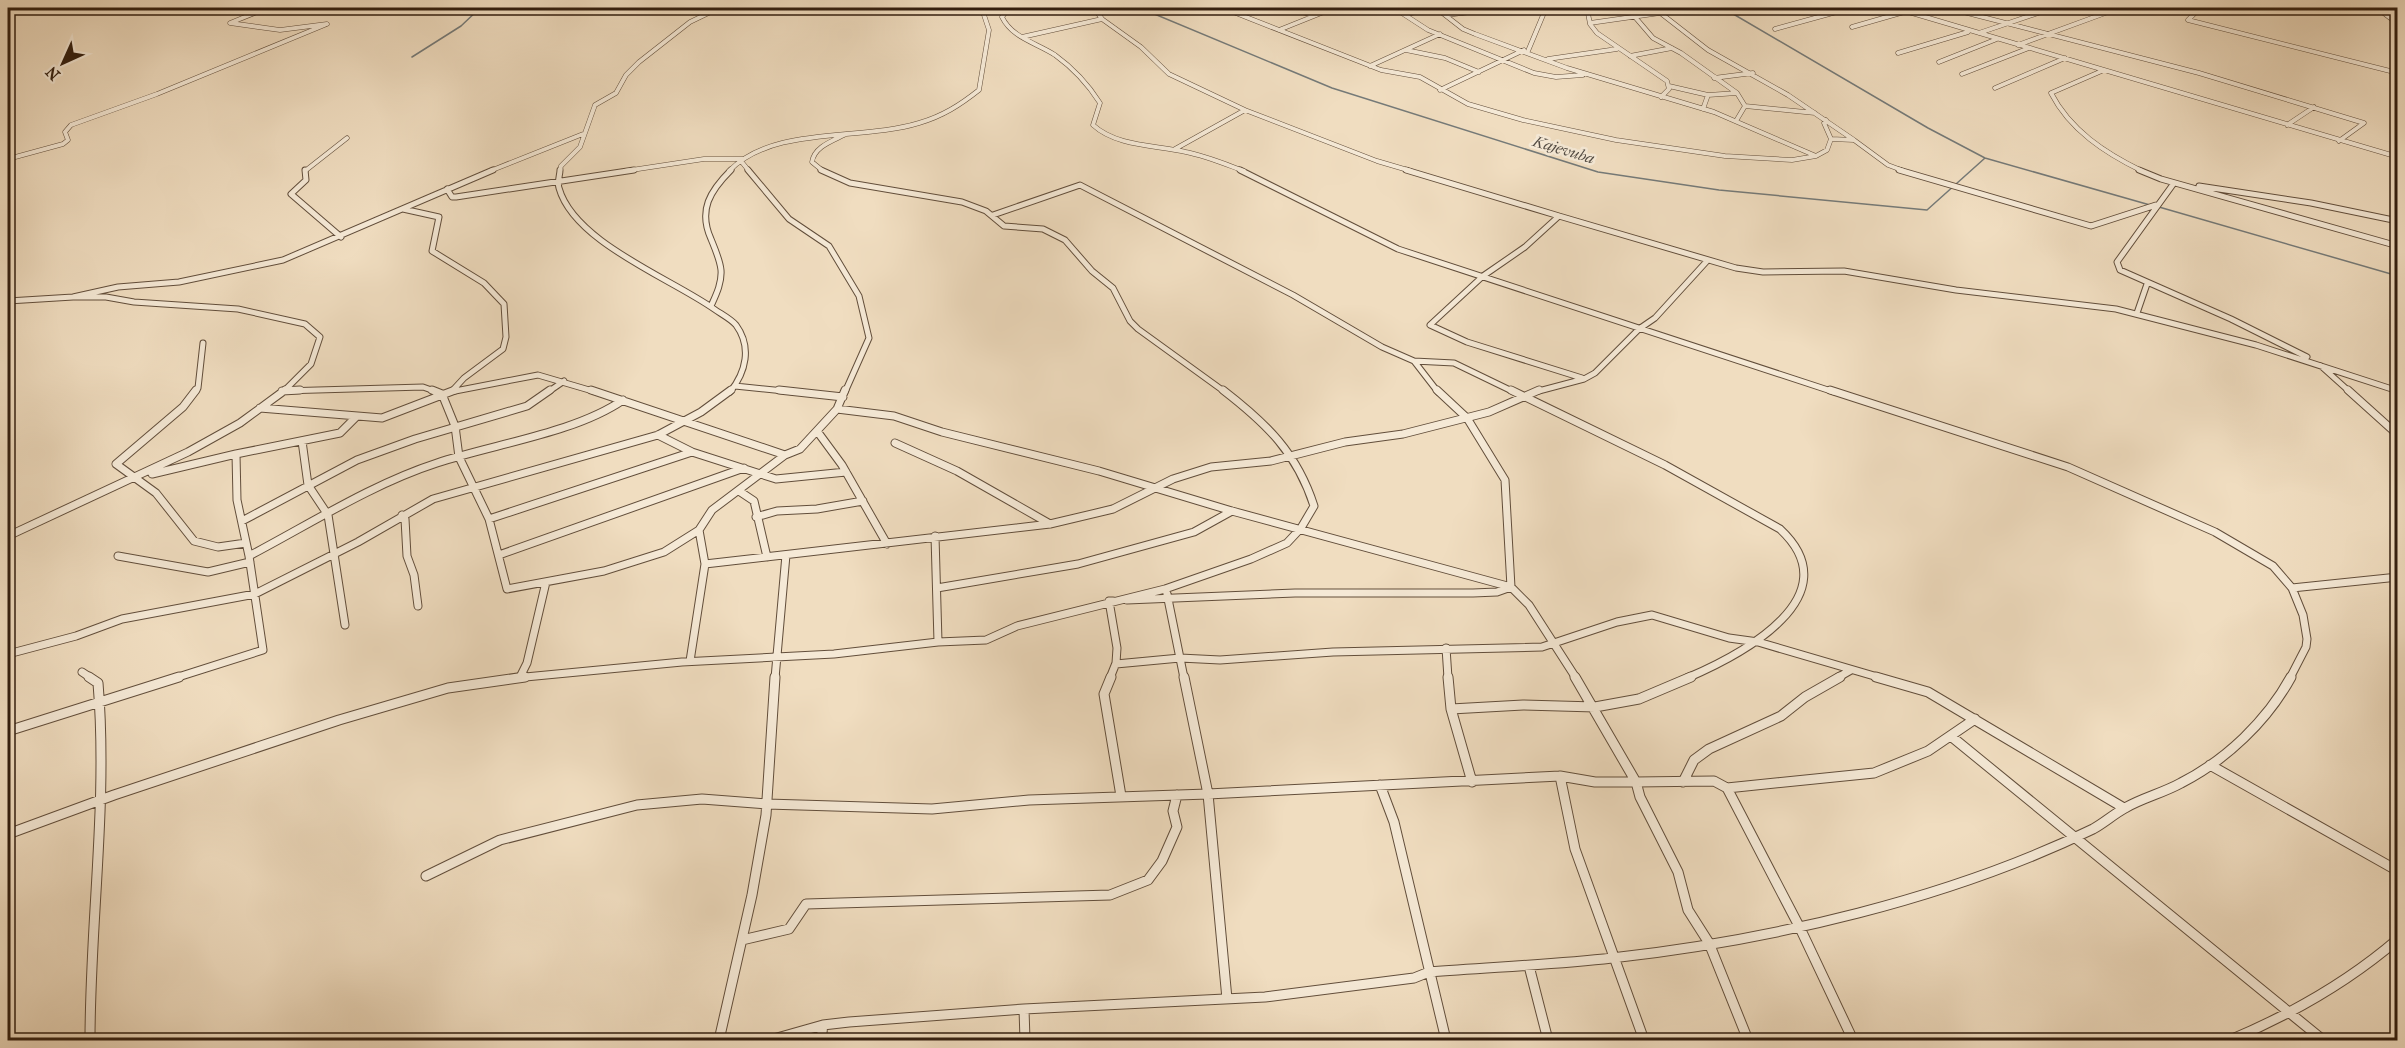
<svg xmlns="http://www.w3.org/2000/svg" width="2405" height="1048" viewBox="0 0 2405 1048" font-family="'IM FELL French Canon',serif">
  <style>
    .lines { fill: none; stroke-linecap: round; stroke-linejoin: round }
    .stream { stroke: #757a78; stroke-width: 1.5 }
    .street-far3-casing { stroke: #624e3b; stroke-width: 5 }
    .street-far2-casing { stroke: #624e3b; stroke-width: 7 }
    .street-far1-casing { stroke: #624e3b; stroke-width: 9 }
    .street-casing { stroke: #624e3b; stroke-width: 11 }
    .street-far3 { stroke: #f5e9d6; stroke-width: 4 }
    .street-far2 { stroke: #f5e9d6; stroke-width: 5 }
    .street-far1 { stroke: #f5e9d6; stroke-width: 7 }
    .street { stroke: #f5e9d6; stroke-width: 9 }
    .labels { text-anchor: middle; stroke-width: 5; stroke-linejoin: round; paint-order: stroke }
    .far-water-label { font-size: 16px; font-style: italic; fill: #534c44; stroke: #f5e9d6 }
  </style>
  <rect width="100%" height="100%" fill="#f0ddc0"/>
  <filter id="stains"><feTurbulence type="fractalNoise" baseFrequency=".00333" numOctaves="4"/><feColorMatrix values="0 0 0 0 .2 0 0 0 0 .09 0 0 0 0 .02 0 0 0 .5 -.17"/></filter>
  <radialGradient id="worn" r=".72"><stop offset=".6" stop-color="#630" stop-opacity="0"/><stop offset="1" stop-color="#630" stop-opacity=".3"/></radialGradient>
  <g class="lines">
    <!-- stream -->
    <path class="stream" d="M1140,8l192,80 266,84 121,18 208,20 58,-52
      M1723,8l205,120 57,30 165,47
      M412,57l49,-31 19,-18
      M2159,207l239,69"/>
    <!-- street-far3 casing -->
    <g class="street-far3-casing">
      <path id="street-far3" d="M976,8l29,5 -3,4c10,21 35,26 53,38 18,13 33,29 45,48l-7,22c24,22 64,20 93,27 20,4 39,12 58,19
        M1223,8l158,62 39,7 48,27 55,16 93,20 109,16 67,4 24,-4 11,-6 4,-11 23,1 -66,-45 -80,-45 -54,-42
        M1288,8l25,7
        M1394,8l34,22 106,43 22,4 27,-2
        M1436,8l27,21 12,5 92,34 147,44 102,44
        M1587,8l3,16 7,9 70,48 2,8 -8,8
        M1895,8l503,149
        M1948,8l251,65 165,50 -25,18
        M2200,8l-12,12 210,53
        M2377,8l21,16
        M2390,8l8,2
        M1439,9l12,-1
        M1407,14l26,-6
        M1446,15l58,-7
        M1635,17l18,21 28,15 56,40 8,13 -9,15
        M1102,19l39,28 28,27 76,36
        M1590,23l70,-10
        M1852,27l66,-19
        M1775,29l76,-21
        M1279,30l55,-22
        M1979,33l74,-25
        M1022,37l80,-18 -5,-7 19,-4
        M2018,45l101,-37
        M1406,50l39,8 34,14
        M1528,51l18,-43
        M1898,53l70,-21
        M1630,56l42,-8
        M1548,59l69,-10
        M1939,62l58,-23
        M1370,66l70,-32
        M2104,70l-53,23c19,37 54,60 91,78
        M1962,74l67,-26
        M1714,78l39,-5
        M1669,86l39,9 -5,14
        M1995,88l70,-30
        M1440,90l84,-40
        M1708,95l29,-2
        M1745,106l70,7
        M1826,120l-2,3 7,16
        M2287,125l27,-18
        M1854,140l34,25 16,6
        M1175,149l70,-39 132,51 34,10
        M8,159l55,-15 5,-4 -3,-8 6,-7 86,-31 170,-70 -47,6 -50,-7 37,-15
        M741,161l8,10
        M305,171l42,-33
        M490,171l93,-37
        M560,171l1,-5 19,-19 15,-42 21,-12 10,-18 13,-13 51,-40 29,-14
        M625,171l79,-12h39
        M729,171c45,-46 132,-30 190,-48 24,-7 41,-18 60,-33l10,-60 -7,-21
        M823,171l-11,-9c2,-15 20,-21 32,-27"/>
    </g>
    <!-- street-far2 casing -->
    <g class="street-far2-casing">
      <path id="street-far2" d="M305,170l1,10 -15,14 50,43
        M560,170c0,5 -3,12 -1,18 15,54 111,90 155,121 7,5 17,10 22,16 16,22 10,47 -6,67
        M748,170l41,49 40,27 30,50 10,42 -24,54
        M821,170l29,13 112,19 24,9 18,15 39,3 22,11 27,31 21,17 17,33 8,8 87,63
        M1240,170l158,79 436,143
        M1406,170l153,46
        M1899,170l192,56 65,-21
        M2139,170l22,9 237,67
        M2174,183l-57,79 3,8 111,49 76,38
        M2199,186l112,17 87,18
        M447,189l5,8h4l178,-27
        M403,209l36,8 -7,34 52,32 20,21 2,33 -3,12 -39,29 -12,13
        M993,215l87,-30 213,110 89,52 32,14 24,31
        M73,297h33l28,5 104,7 67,15 15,13 -9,27 -28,28
        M8,301l65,-4 45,-10 61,-5 104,-22 210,-90
        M711,306c5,-11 11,-23 10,-36 -1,-10 -6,-21 -10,-31 -13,-29 -1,-48 20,-69
        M2137,313l10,-29
        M1414,361l40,2 60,29
        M2321,366l29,26
        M1582,378l-115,-36 -37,-17 53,-49 42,-29 34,-31 177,52 27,4 81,-1 112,19 160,19 140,36 142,46
        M735,386l59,6
        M282,391l141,-4 14,5
        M195,392l3,-4 5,-45
        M450,392l88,-17 58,17
        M548,392l16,-11
        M1535,392l49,-13 11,-6 44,-44 16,-11 52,-57"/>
    </g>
    <!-- street-far1 casing -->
    <g class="street-far1-casing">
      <path id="street-far1" d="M196,390l-13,17 -67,57 40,29 38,48 24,6 28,-4
        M432,390l10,4 13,32 4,31 30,62 18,70 97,-18 60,-19 35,-22 6,34 345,-40 63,-15 60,-30 38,-12 60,-6 74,-19 58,-8 86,-22 50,-22
        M591,390l194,65 15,-6 37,-40 57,7 48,16 157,39 133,40 279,76 18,18 47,73
        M779,390l64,7
        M1511,390l154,75 115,64c72,67 -37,125 -93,149
        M1830,390l238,77 147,65 58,34 19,22 11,27 4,24 -1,8 -16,31
        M2348,390l50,45
        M282,391l18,-1
        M260,408l122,10 73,-28
        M837,409l8,-19
        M817,431l25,34 45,79
        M658,435l34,17 84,27 70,-7
        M302,441l6,44 20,30 17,110
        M895,443l62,28 93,53
        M236,454l104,-21 16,-16
        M152,474l84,-20 1,46 12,56
        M739,491l15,10 13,56
        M402,515l3,4 2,37 7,19 4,31
        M756,517l21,-6 40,-2 46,-8
        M489,519l203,-67
        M242,521l115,-61 58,-21 112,-33 23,-16
        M699,530l13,-20 73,-55
        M8,536l180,-84 52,-29 45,-33
        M935,536l3,106
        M499,555l245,-87
        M118,556l90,16 42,-10
        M937,588l141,-24 116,-32 38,-21
        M2292,588l106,-11
        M1167,594l17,84
        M1127,600l168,-7h178l24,-1 14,-5 -6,-107 -38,-62 -30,-28
        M1446,648l2,30
        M8,654l68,-18 46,-17 133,-25 103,-52 75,-43 225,-64 43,-23 30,-22
        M690,661l15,-97
        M1116,664l64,-6 40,2 113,-8 209,-5 75,-25 35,-7 77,23 29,4 123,36
        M82,672l9,6
        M520,677l7,-14 19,-81
        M175,678l88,-28 -14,-94c61,-32 123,-72 188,-93 57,-19 138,-30 186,-63
        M515,678l167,-16 152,-8 104,-12 48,-2 31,-14 148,-37 86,-30 36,-16 14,-15 13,-22c-17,-53 -47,-82 -91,-116
        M775,678l11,-123
        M1110,678l6,-15 1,-15 -8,-47h4
        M1837,678l14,-8"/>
    </g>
    <!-- street casing -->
    <g class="street-casing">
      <path id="street" d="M89,677l9,6c10,119 -8,238 -8,357
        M1111,677l-7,17 17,102
        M1448,677l3,32
        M1575,677l61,105 78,-1 13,7 73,140 53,112
        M1876,677l52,15 196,116
        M8,731l171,-54
        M1952,737l371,303
        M2210,765l188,106
        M1560,776l15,73 69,191
        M1472,782l-21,-73 72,-4 72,2 44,-8 52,-22
        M1683,782l11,-22 15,-11 72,-33 24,-19 35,-20
        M1380,785l14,37 52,218
        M1727,788l147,-15 54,-22 47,-32
        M8,834l106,-39 225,-75 109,-32 77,-11
        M426,876l74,-36 137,-35 65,-6 65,5 165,5 97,-9 179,-6 -24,-117
        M742,940l47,-11 17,-25 304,-9 38,-15 14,-19 15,-34 -4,-16 4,-16
        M1529,966l19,74
        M1227,999l-19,-205 352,-18 35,6h41l4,15 38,75 10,38 21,33 39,97
        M1024,1009l1,31
        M719,1040l33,-145 14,-80 9,-138
        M770,1040l53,-15 26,-3 175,-13 241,-12 149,-19 15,-6c61,-5 123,-7 183,-14 160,-18 337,-59 481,-129 11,-6 21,-15 32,-21 17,-10 38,-15 56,-25 45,-23 86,-62 110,-106
        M821,1040l2,-15
        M2230,1040c62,-26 117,-57 168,-101"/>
    </g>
    <!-- street-far3 -->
    <use href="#street-far3" class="street-far3"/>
    <!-- street-far2 -->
    <use href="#street-far2" class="street-far2"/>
    <!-- street-far1 -->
    <use href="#street-far1" class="street-far1"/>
    <!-- street -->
    <use href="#street" class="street"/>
  </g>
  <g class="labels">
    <!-- far-water labels -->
    <g class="far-water-label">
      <text transform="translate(1564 149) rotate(17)" y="6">Kajevuba</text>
    </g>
  </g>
  <!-- margin -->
  <rect width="2405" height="1048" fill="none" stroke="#f0ddc0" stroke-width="30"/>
  <rect x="9" y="9" width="2387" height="1030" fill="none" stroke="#321e0f" stroke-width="3"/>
  <rect x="15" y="15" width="2375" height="1018" fill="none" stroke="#321e0f" stroke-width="1.5"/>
  <!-- north arrow -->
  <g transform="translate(63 63) rotate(225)" stroke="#f5e9d6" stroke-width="4.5" paint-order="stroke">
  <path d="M0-4.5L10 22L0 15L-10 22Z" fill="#321e0f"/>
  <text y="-9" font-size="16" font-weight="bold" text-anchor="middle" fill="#321e0f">N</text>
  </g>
  <rect width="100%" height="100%" filter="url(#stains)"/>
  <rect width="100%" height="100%" fill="url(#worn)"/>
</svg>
